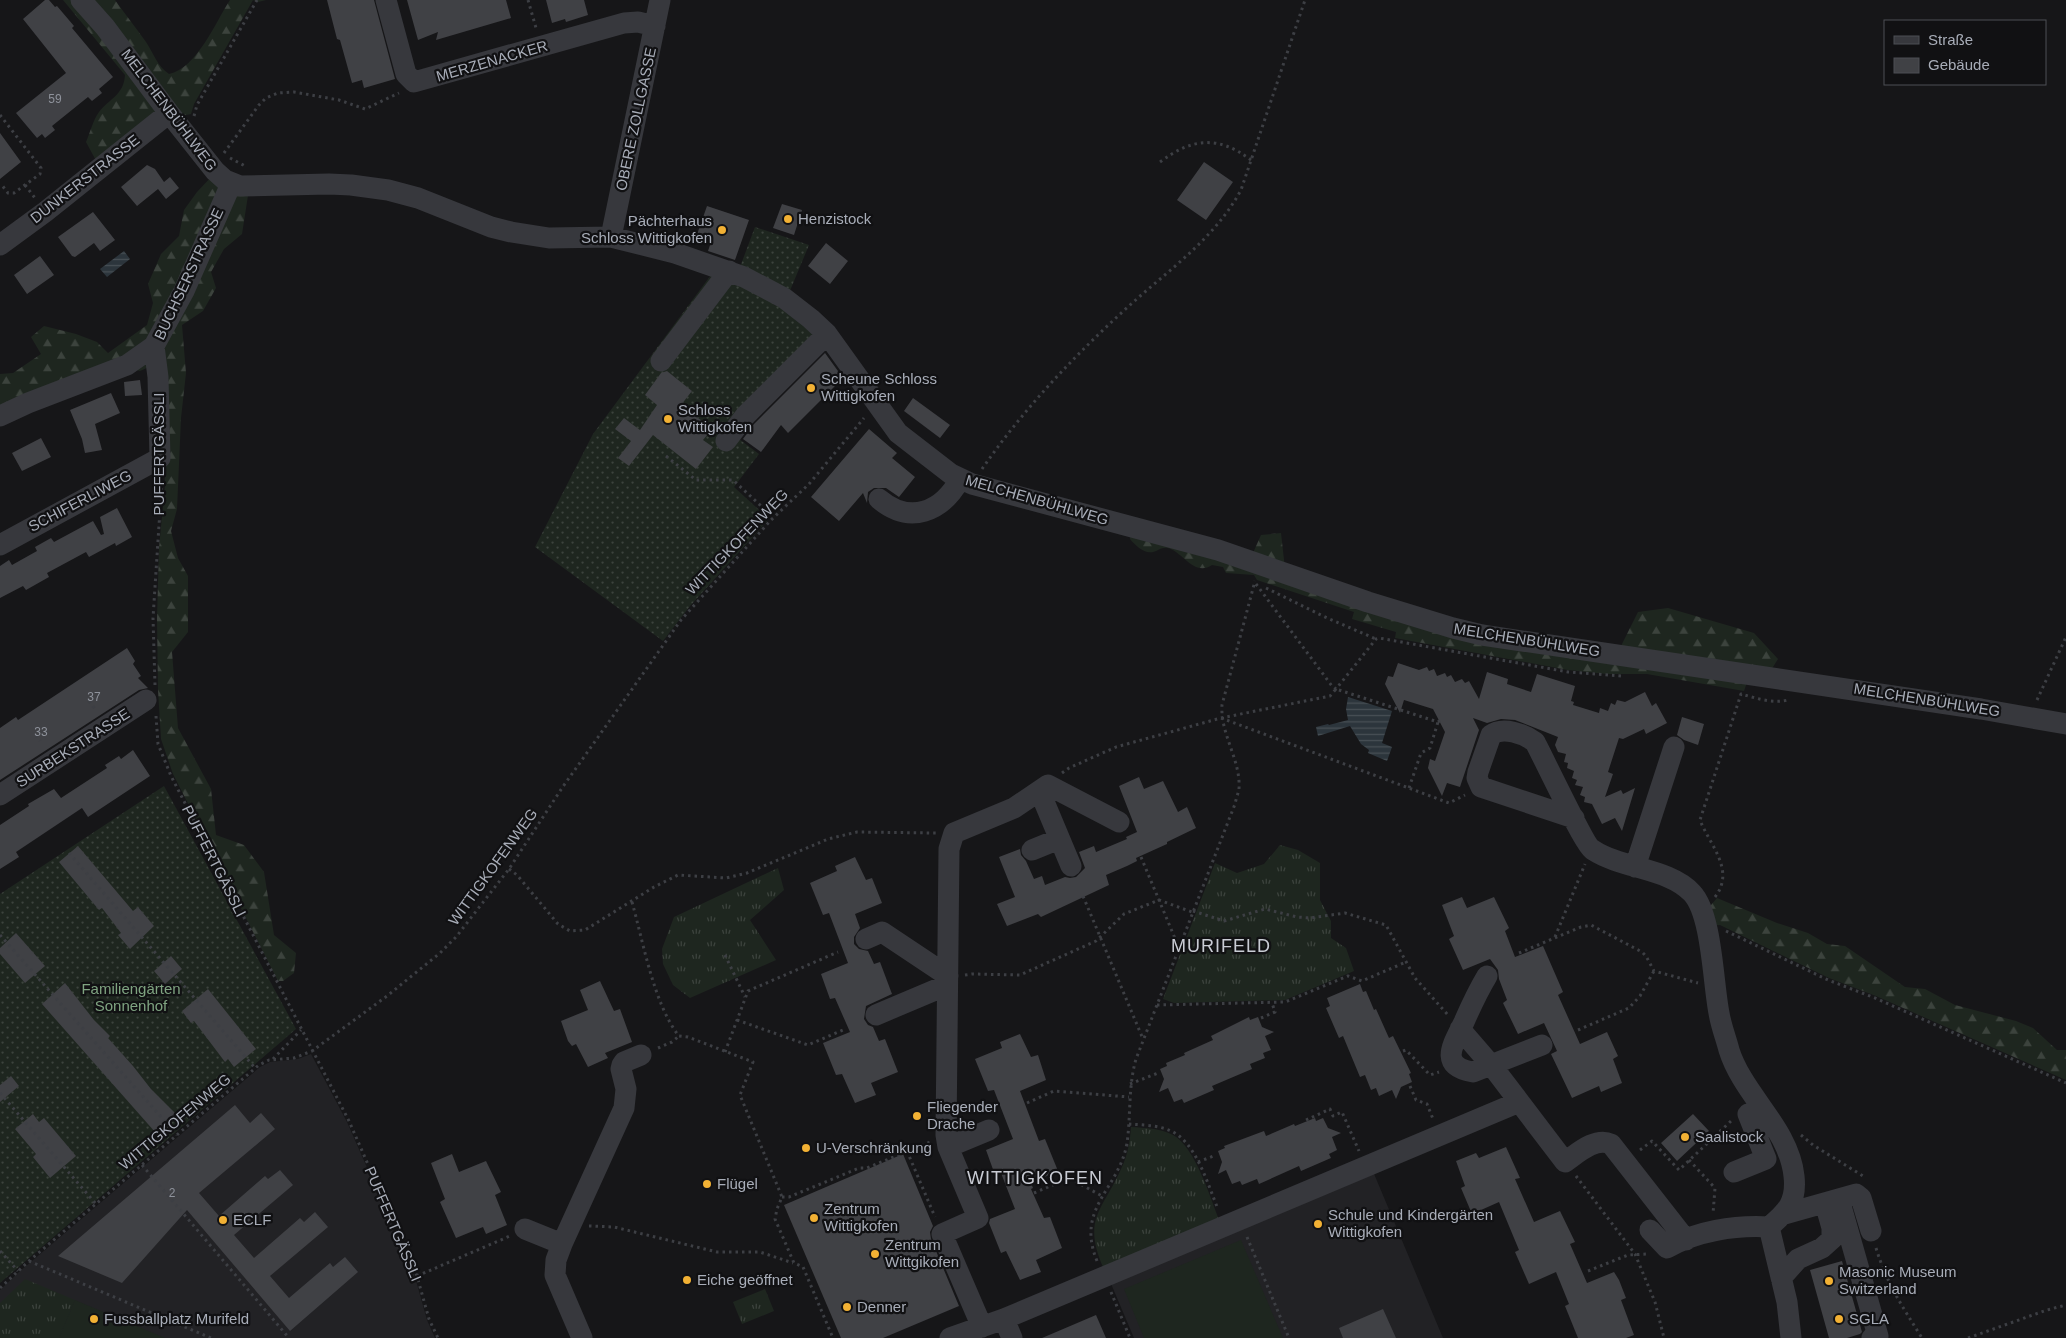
<svg xmlns="http://www.w3.org/2000/svg" width="2066" height="1338" viewBox="0 0 2066 1338" font-family="Arial,sans-serif">
  <style>
    .built { fill: #222225 }
    .grass { fill: url(#grass-tufts) }
    .forest { fill: url(#forest-firs) }
    .garden { fill: url(#garden-dots) }
    .pitch { fill: #1e261f }
    .water { fill: url(#water-rules) }
    .building { fill: #404145 }
    .lines { fill: none; stroke-linecap: round; stroke-linejoin: round }
    .path { stroke: #3d3f44; stroke-width: 3; stroke-dasharray: 2.5 4; stroke-linecap: butt }
    .minor { stroke: #37383d; stroke-width: 21 }
    .poi-dot { fill: #f2b134; stroke: #111113; stroke-width: 2 }
    .labels { text-anchor: middle; stroke-width: 4.5; stroke-linejoin: round; paint-order: stroke }
    .number-label { font-size: 12px; fill: #8e929b }
    .street-label { font-size: 15px; fill: #a8adb8; stroke: #111113 }
    .poi-label { font-size: 15px; fill: #a8adb8; stroke: #111113; text-anchor: start }
    .park-label { font-size: 15px; fill: #7fa381; stroke: #111113 }
    .quarter-label { font-size: 18px; letter-spacing: 1px; fill: #c9ccd4; stroke: #111113 }
  </style>
  <defs>
    <pattern id="grass-tufts" width="24" height="20" patternUnits="userSpaceOnUse" patternTransform="scale(1.25)"><rect width="24" height="20" fill="#1e261f"/><path d="M3 7l-1-3M5 7V3M7 7l1-3M15 17l-1-3M17 17v-4M19 17l1-3" fill="none" stroke="#3c433d"/></pattern>
    <pattern id="forest-firs" width="22" height="20" patternUnits="userSpaceOnUse" patternTransform="scale(1.25)"><rect width="22" height="20" fill="#1e261f"/><path d="M5 1l3.5 6h-7zM16 11l3.5 6h-7z" fill="#3c433d"/></pattern>
    <pattern id="garden-dots" width="8" height="8" patternUnits="userSpaceOnUse" patternTransform="scale(1.25)"><rect width="8" height="8" fill="#1e261f"/><path d="M2 2h.1M6 6h.1" fill="none" stroke="#3c433d" stroke-width="1.8" stroke-linecap="round"/></pattern>
    <pattern id="water-rules" width="6" height="5" patternUnits="userSpaceOnUse" patternTransform="scale(1.25)"><rect width="6" height="5" fill="#2c353c"/><path d="M0 2.5h6" fill="none" stroke="#485056"/></pattern>
  </defs>
  <rect width="100%" height="100%" fill="#161618"/>
  <!-- built -->
  <path class="built" d="M311,1054l36,68 68,155 12,43 8,18h-435v-48l19,-18 241,-205 10,-5 28,-3z
    M1372,1169l71,169h-309l-25,-59z"/>
  <!-- grass -->
  <path class="grass" d="M1280,845l18,5 22,13v37l11,21v17l15,10 8,23 -69,29 -111,3 -11,-4 52,-136 22,10 27,-9z
    M778,868l6,22 -34,30 26,40 -86,38 -17,-13 -10,-21 -1,-15 12,-32z
    M1131,1127c14,1 29,1 42,8 23,13 37,63 47,87l-117,45c-21,-49 0,-57 18,-98 7,-14 9,-28 10,-42z
    M25,1279l50,21 -16,38h-59v-35z
    M765,1289l9,22 -32,13 -9,-22z"/>
  <!-- forest -->
  <path class="forest" d="M63,0h52c10,14 21,28 31,42 8,12 11,24 23,32 28,-6 46,-51 61,-74h36l-8,2 -5,-2 -59,104 -3,10 -15,3 -77,49 -13,-24c4,-9 7,-22 13,-30 10,-13 25,-17 26,-37z
    M214,174l35,15 -7,45 -18,15 -13,23 5,16 -13,23 -21,14 4,48 -5,45 -4,91 -6,22 7,27 10,18v56l-16,20 6,76 33,61 5,46 28,10 20,27 10,63 22,18 -2,20 -11,8h-5l-105,-207 -12,-35 -3,-49 -1,-71 2,-71 6,-63 -5,-123 -20,9 -25,-6 -115,45v-36l13,-1 28,-19 -10,-17 13,-11 32,8 21,8 11,11 39,-28 6,-22 -5,-19 13,-30 18,-18 5,-26 13,-18z
    M1131,529l118,33 12,-27 20,-2 4,36 83,35 248,52 22,-44 30,-4 86,25 24,26 -7,11h-20l-7,21 -97,-17h-40l-39,-4 -173,-32 1,-6 -44,-13 2,-7 -97,-32 -3,-5 -28,-2 -3,-6 -11,-2c-18,12 -29,-13 -44,-17 -7,-1 -10,3 -15,4 -9,2 -18,-7 -23,-13z
    M1717,898l60,25 31,10 19,11 18,2 60,41 20,2 30,16 61,16 17,7 24,22h9v30l-190,-84 -47,-18 -109,-53 -12,1 -2,-15z"/>
  <!-- garden -->
  <path class="garden" d="M755,227l54,18 -20,48 -49,-26z
    M714,271l57,26 45,36 -85,100 28,21 -25,33 35,32 -79,87 -27,35 -128,-94 58,-113z
    M164,786l132,243 -296,254v-389z"/>
  <!-- pitch -->
  <path class="pitch" d="M1241,1240l42,98h-139l-20,-49z
    M75,1300l90,38h-106z"/>
  <!-- water -->
  <path class="water" d="M124,251l6,8 -23,18 -7,-8z
    M1348,697l44,14 -10,32 10,4 -5,14 -19,-8 1,-3 -8,-6 -11,-18 -32,10 -2,-9 12,-3 1,1 19,-5 -2,-11z"/>
  <!-- building -->
  <path class="building" d="M45,0h4l6,7 2,-1 17,20 -2,2 41,49 -14,12 3,4 -10,8 -4,-4 -5,4 -31,25 3,4 -10,8 -3,-4 -5,4 -21,-25 50,-40 -43,-54z
    M327,0h47l21,79 -31,9 -2,-8 -10,3 -12,-43 -3,-1z
    M407,0h99l5,18 -75,22 2,-8 -20,8z
    M546,0h38l4,15 -22,7 -1,-3 -13,4z
    M0,133l21,29 -21,17z
    M1204,162l29,20 -27,38 -29,-20z
    M147,165l8,4 9,13 6,-5 9,11 -13,11 -8,-10 -21,17 -16,-19z
    M782,204l20,6 -8,25 -21,-7z
    M707,206l42,14 -14,40 -27,-9 2,-6 -15,-5z
    M93,212l22,28 -15,11 -6,-8 -19,14 -3,-1 -14,-19z
    M826,243l22,18 -18,23 -22,-18z
    M40,256l14,19 -27,19 -13,-19z
    M825,353l18,25 -55,55 -7,-8 -20,27 -18,-13 11,-15z
    M667,371l25,20 -11,14 25,19 -4,5 6,5 -5,6 10,7 -17,22 -43,-34 -24,31 -11,-8 13,-17 -16,-12 9,-11 16,12 17,-25 -12,-10 16,-22z
    M140,380l2,15 -17,1 -1,-14z
    M111,393l9,20 -25,11 7,26 -17,3 -3,-14 -12,-29z
    M913,398l37,27 -10,13 -36,-27z
    M869,429l28,24 -5,5 23,19 -16,20 -13,-9h-12l-6,4 -1,11 -4,-10 -24,28 -28,-24z
    M41,438l10,19 -29,14 -10,-18z
    M117,508l15,29 -16,9 -1,-3 -26,14 -3,-5 -39,21 2,4 -23,13 -3,-4 -23,12v-32l9,-6 3,5 25,-14 -2,-4 16,-9 3,4 39,-21 8,14 3,-1 -4,-17z
    M127,648l8,13 -2,3 8,12 -3,2 10,10 -9,2 -139,90v-52l16,-11 2,3z
    M1398,663l21,7 8,-3 2,4 5,-2 3,7 8,-3 2,4 4,-2 4,7 7,-3 3,4 4,-2 10,18 8,-27 21,7 -1,5 24,8 6,-18 38,12 -4,15 3,1 -1,3 26,8 1,-5 8,3 3,-8 4,2 2,-5 8,2 20,-10 7,14 4,-3 11,20 -21,11 -2,-5 -21,10 -4,-1 -11,34 5,2 -8,23 16,-7 2,4 12,-6 -13,43 -7,-13 -13,6 -10,-20 -8,-2 1,-5 -5,-2 3,-8 -8,-2 2,-5 -5,-2 2,-7 -7,-3 1,-5 -4,-1 2,-8 -8,-2 -3,-7 3,-8 -43,-17 -14,-1 -14,4 -14,-5 6,12 -19,57 -13,-4 -5,13 -14,-28 2,-9 5,2 10,-29 -12,-23 -29,-9 -4,13 -15,-29 3,-8 5,1z
    M1682,717l22,7 -6,21 -14,-5 -7,-5z
    M133,750l17,26 -62,41 -6,-9 -66,44 3,5 -19,12v-44l29,-19 -1,-2 26,-15 7,9 46,-30 -2,-3 14,-9 2,3z
    M1139,777l5,12 19,-8 15,31 9,-5 9,21 -29,14v2l-31,14 1,3 -10,5 -21,9 3,10 -68,32 -3,-3 -31,12 -10,-22 18,-7 -16,-40 21,-8 1,6 5,6 8,18 8,-3 3,9 20,-8 5,1 6,-1 9,-9 -6,-16 15,-6 2,6 31,-13 -1,-2 11,-5 -18,-46z
    M78,846l55,65 5,-4 16,19 -24,23 -12,-14 3,-2 -19,-25 -3,2 -40,-48z
    M855,857l11,23 6,-2 10,25 -27,11 5,14 -6,9v7l5,5 9,2 6,13 6,-2 12,32 -26,12 -2,13 4,6 5,2 6,14 6,-2 13,33 -27,11 5,12 -21,8 -13,-29 -6,1 -13,-32 27,-11 -15,-34 -5,1 -9,-25 27,-11 -19,-50 -6,2 -13,-32 27,-12 -2,-5z
    M1462,897l5,11 27,-11 15,31 -4,3 10,26 28,-11 20,46 -5,3 22,49 27,-12 11,24 -5,3 9,24 -21,9 -2,-6 -27,12 -21,-44 6,-3 -13,-28 -26,11 -15,-31 4,-3 -8,-21 -1,-9 -8,-11 -27,11 -14,-31 5,-3 -12,-31z
    M16,933l29,33 -20,17 -25,-29v-6z
    M171,956l11,13 -17,15 -11,-13z
    M600,981l14,30 6,-2 12,33 -27,11 3,5 -20,9 -12,-23 -4,2 -4,-5 -7,-20 27,-11 -8,-20z
    M65,983l29,37 16,16 -2,2 25,28 18,23 25,25 -21,18 -113,-128z
    M1360,984l3,8 3,-1 8,19 2,-1 13,29 4,-2 18,37 -2,1 3,8 -11,5 -5,12 -4,-9 -13,6 -3,-8 -5,2 -6,-15 -5,2 -17,-41 -4,2 -13,-30 4,-2 -3,-8z
    M208,989l48,60 -22,18 -6,-8 -3,3 -31,-41 -3,2 -9,-12z
    M1249,1017l1,3 8,-3 4,10 12,5 -9,4 6,14 -8,3 2,5 -15,6 2,5 -40,17 2,4 -30,13 -2,-4 -8,3 -6,-14 -9,4 5,-13 -4,-10 7,-3 -1,-3 19,-8 -1,-2 29,-13 -2,-4z
    M1020,1034l11,23 7,-2 8,25 -26,11 19,50 6,-2 13,32 -27,12 2,5 -2,1 13,29 6,-1 12,31 -26,12 5,12 -21,8 -14,-29 -5,2 -12,-30 1,-4 25,-10 -14,-36 -6,2 -9,-25 27,-11 -19,-49 -6,1 -13,-32 27,-11 -2,-6z
    M11,1076l8,10 -19,16v-17z
    M235,1105l15,18 11,-10 14,16 -76,64 20,23 46,-40 3,3 12,-9 13,15 -59,50 20,23 46,-40 4,4 11,-10 13,15 -58,49 19,22 41,-35 3,4 12,-10 13,15 -68,59 -103,-121 -65,73 -64,-27z
    M33,1114l6,8 5,-4 32,38 -26,22 -17,-21 3,-3 -21,-25z
    M1693,1114l16,17 -32,30 -16,-18z
    M1315,1118l1,3 7,-3 5,10 13,5 -9,4 5,13 -8,4 2,4 -30,13 -2,-5 -40,18 -2,-5 -15,6 -2,-4 -8,3 -6,-14 -8,4 4,-12 -4,-11 7,-3 -1,-2 40,-15 2,5 28,-12 1,2z
    M1506,1147l14,31 -5,1 19,43 26,-11 15,31 -5,2 17,39 27,-11 5,8 7,18 -5,2 13,35 -8,3h-48l-13,-32 4,-2 -13,-32 -27,12 -14,-32 4,-2 -20,-48 -27,12 -11,-26 4,-2 -9,-25 20,-8 3,5z
    M452,1154l7,18 27,-11 15,31 -6,3 12,30 -21,9 -3,-7 -27,11 -16,-36 5,-3 -14,-36z
    M903,1154l30,72 -3,6 1,7 28,67 -76,32h-42l-57,-133z
    M1842,1261l20,71 -2,2 -13,4h-18l-19,-68z
    M1383,1309l13,29h-53l-4,-10z
    M1096,1315l10,23h-64z"/>
  <g class="lines">
    <!-- path -->
    <path class="path" d="M528,0l8,28
      M0,115l41,53 -1,6 -26,19h-6l-7,-9
      M194,116l3,-11 60,-105
      M224,153l35,-48 7,-7 12,-5 16,-1 45,8 26,9 34,-16
      M230,158l17,9
      M1160,162c32,-24 58,-27 91,-2
      M25,185l10,13
      M666,456l30,24h37l40,37
      M982,469c43,-62 93,-114 148,-164 40,-36 85,-67 111,-115l64,-190
      M1256,584l76,102 4,3 40,-50 3,-1 189,34 54,4
      M1266,588l59,29 51,22
      M155,685l-2,-67 9,-139
      M2037,700l29,-63
      M89,701l6,8
      M156,716l2,28 13,32 178,345 68,155 12,43 9,19
      M1221,718l109,-22 6,-7 102,33 4,-3
      M36,735l4,6
      M1062,773l7,-5 47,-21 105,-29 228,85 16,-8
      M1409,788l12,-35 9,-5 8,-26
      M69,853l186,215
      M1141,857l38,91
      M509,869l8,6 41,49 12,7 15,-1 69,-43 24,-12 48,3 21,-5 81,-34 29,-7 79,1
      M1083,896l60,143
      M1715,897c21,-27 -6,-53 -15,-77l41,-126c15,4 32,10 47,6
      M632,902c11,39 22,103 47,134l9,1 65,25 -13,33 42,102 -5,12 -2,10 19,44 9,4 30,71
      M1193,911l31,10 41,-12 32,8 13,1 35,-5 41,12 29,53 33,37
      M1726,931l102,49 47,18 191,85
      M0,935l177,200
      M1555,937l30,-73
      M1519,953l62,-26 10,-2 51,27 4,4 8,15 44,12
      M725,955l20,42
      M965,975l7,-1 48,1 76,-34 28,-27 35,-14 33,12
      M1157,1005l128,-3 63,-26 14,5 44,-19
      M1261,1018l14,-6 -3,-9
      M737,1020l71,25 35,-15
      M1578,1030l51,-22 11,-12 14,-25
      M658,1048l14,-6 7,-6
      M1403,1051l3,-1 24,25 9,-3
      M725,1052l23,-61 90,-39
      M273,1059l28,-29
      M1130,1084l28,-11
      M1410,1086l6,14 11,4 6,15
      M0,1093l96,111
      M1027,1103l27,-12 75,6
      M1306,1120l24,-11 3,7 9,-4 17,39
      M1129,1124c13,1 29,1 42,7 25,11 37,54 47,78
      M1801,1135l12,10 50,31
      M1640,1150l12,-9 27,29 52,-49
      M907,1151l28,66
      M1689,1160l26,28 -2,26
      M1198,1162l18,-7
      M142,1165l147,173
      M1576,1176l59,78 20,48 9,36
      M1034,1193l35,-15 33,18
      M782,1197h7l70,-29h8l63,-26
      M589,1226l25,1 103,25h43l33,11
      M1247,1237l42,101
      M1876,1248c11,36 26,58 46,90
      M0,1251l18,20
      M29,1261l182,77
      M1097,1261c-22,-54 22,-71 30,-118 4,-28 1,-56 9,-84l99,-255c1,-5 3,-10 4,-15 2,-29 -19,-55 -17,-84l33,-124
      M1588,1271l40,-16 19,-1
      M417,1276l93,-40
      M0,1288l29,-27 230,-196 10,-5 25,-2 18,-7 75,-55 53,-43 16,-16 53,-68 53,-81 119,-168 90,-100 38,-36 55,-66
      M1111,1292l19,46
      M1968,1338l79,-28 19,-5"/>
    <!-- minor -->
    <path class="minor" d="M81,0l24,27 64,86 46,58 10,9 15,6 89,-2 22,1 37,5 30,8 73,29 20,5 38,6 62,-1 64,16 69,24 40,21 27,21 16,15 71,99 53,41 21,10 246,66 150,52 85,26 29,7 499,74 85,15
      M386,0l20,74 8,8 210,-59 14,-1 17,4
      M611,237l49,-237
      M0,245l45,-33 124,-99
      M661,361l68,-90
      M0,416l28,-13 99,-38 27,-19 30,-55 47,-107
      M726,441l19,-25 82,-82
      M879,499c31,26 63,13 81,-20
      M0,545l160,-87 -2,-81 -4,-31
      M1040,792l31,74
      M0,795l146,-95
      M1574,818l-93,-31 -4,-9 1,-6 13,-37c12,-9 33,-1 44,7l1,2c8,15 49,102 57,106 29,19 76,18 99,43 20,21 21,90 27,120 2,13 7,25 10,37 14,45 60,78 65,126 3,26 -7,36 -25,51 -34,-2 -73,4 -102,21l-17,-18
      M1032,850l27,-11
      M1635,867l39,-120
      M866,939l16,-7 66,44
      M1487,976c-9,15 -16,30 -23,46 -10,21 -27,44 9,50l69,-27
      M876,1015l71,-30
      M1460,1029l32,37 73,96c13,-9 30,-25 46,-18l75,96
      M948,1147l41,-17
      M1734,1172l32,-13 -18,-45
      M1839,1199l39,137 -6,2
      M1785,1214l71,-20 5,4 10,33
      M1769,1227l18,75 4,36
      M525,1229l37,15 62,-136 2,-19 -5,-20 1,-4 2,-3 17,-7
      M562,1244l-6,16 -1,15 27,63
      M1781,1278l17,-19 24,-11 10,-9v-11l-7,-25
      M1004,1319l8,19
      M982,1327l-40,-93 36,-16 -30,-71 -2,-12 3,-286 5,-16 60,-25 34,-23 71,37
      M950,1338l54,-19 515,-217"/>
  </g>
  <!-- markers -->
  <g class="poi-dot">
    <circle cx="788" cy="219" r="5"/>
    <circle cx="722" cy="230" r="5"/>
    <circle cx="811" cy="388" r="5"/>
    <circle cx="668" cy="419" r="5"/>
    <circle cx="917" cy="1116" r="5"/>
    <circle cx="1685" cy="1137" r="5"/>
    <circle cx="806" cy="1148" r="5"/>
    <circle cx="707" cy="1184" r="5"/>
    <circle cx="814" cy="1218" r="5"/>
    <circle cx="223" cy="1220" r="5"/>
    <circle cx="1318" cy="1224" r="5"/>
    <circle cx="875" cy="1254" r="5"/>
    <circle cx="687" cy="1280" r="5"/>
    <circle cx="1829" cy="1281" r="5"/>
    <circle cx="847" cy="1307" r="5"/>
    <circle cx="94" cy="1319" r="5"/>
    <circle cx="1839" cy="1319" r="5"/>
  </g>
  <g class="labels">
    <!-- number labels -->
    <g class="number-label">
      <text x="55" y="103">59</text>
      <text x="94" y="701">37</text>
      <text x="41" y="736">33</text>
      <text x="172" y="1197">2</text>
    </g>
    <!-- street labels -->
    <g class="street-label">
      <text transform="translate(492 61) rotate(-16)" y="5">MERZENACKER</text>
      <text transform="translate(169 110) rotate(53)" y="5">MELCHENBÜHLWEG</text>
      <text transform="translate(636 119) rotate(-78)" y="5">OBERE ZOLLGASSE</text>
      <text transform="translate(85 179) rotate(-38)" y="5">DUNKERSTRASSE</text>
      <text transform="translate(189 274) rotate(-65)" y="5">BUCHSERSTRASSE</text>
      <text transform="translate(159 454) rotate(-90)" y="5">PUFFERTGÄSSLI</text>
      <text transform="translate(1037 500) rotate(16)" y="5">MELCHENBÜHLWEG</text>
      <text transform="translate(80 501) rotate(-28)" y="5">SCHIFERLIWEG</text>
      <text transform="translate(737 542) rotate(-46)" y="5">WITTIGKOFENWEG</text>
      <text transform="translate(1527 640) rotate(9)" y="5">MELCHENBÜHLWEG</text>
      <text transform="translate(1927 700) rotate(9)" y="5">MELCHENBÜHLWEG</text>
      <text transform="translate(73 748) rotate(-33)" y="5">SURBEKSTRASSE</text>
      <text transform="translate(214 861) rotate(63)" y="5">PUFFERTGÄSSLI</text>
      <text transform="translate(493 867) rotate(-54)" y="5">WITTIGKOFENWEG</text>
      <text transform="translate(175 1122) rotate(-40)" y="5">WITTIGKOFENWEG</text>
      <text transform="translate(393 1224) rotate(67)" y="5">PUFFERTGÄSSLI</text>
    </g>
    <!-- poi labels -->
    <g class="poi-label">
      <text x="798" y="224">Henzistock</text>
      <text x="712" y="226" text-anchor="end">Pächterhaus<tspan x="712" dy="17">Schloss Wittigkofen</tspan></text>
      <text x="821" y="384">Scheune Schloss<tspan x="821" dy="17">Wittigkofen</tspan></text>
      <text x="678" y="415">Schloss<tspan x="678" dy="17">Wittigkofen</tspan></text>
      <text x="927" y="1112">Fliegender<tspan x="927" dy="17">Drache</tspan></text>
      <text x="1695" y="1142">Saalistock</text>
      <text x="816" y="1153">U-Verschränkung</text>
      <text x="717" y="1189">Flügel</text>
      <text x="824" y="1214">Zentrum<tspan x="824" dy="17">Wittigkofen</tspan></text>
      <text x="1328" y="1220">Schule und Kindergärten<tspan x="1328" dy="17">Wittigkofen</tspan></text>
      <text x="233" y="1225">ECLF</text>
      <text x="885" y="1250">Zentrum<tspan x="885" dy="17">Wittgikofen</tspan></text>
      <text x="1839" y="1277">Masonic Museum<tspan x="1839" dy="17">Switzerland</tspan></text>
      <text x="697" y="1285">Eiche geöffnet</text>
      <text x="857" y="1312">Denner</text>
      <text x="104" y="1324">Fussballplatz Murifeld</text>
      <text x="1849" y="1324">SGLA</text>
    </g>
    <!-- park labels -->
    <g class="park-label">
      <text x="131" y="994">Familiengärten<tspan x="131" dy="17">Sonnenhof</tspan></text>
    </g>
    <!-- quarter labels -->
    <g class="quarter-label">
      <text x="1221" y="952">MURIFELD</text>
      <text x="1035" y="1184">WITTIGKOFEN</text>
    </g>
  </g>
  <!-- legend -->
  <rect x="1884" y="20" width="162" height="65" fill="#111113" stroke="#4d4f55"/>
  <rect x="1894" y="36" width="25" height="8" fill="#37383d" stroke="#4d4f55"/>
  <text x="1928" y="45" font-size="15" fill="#a8adb8">Straße</text>
  <rect x="1894" y="58" width="25" height="15" fill="#404145" stroke="#4d4f55"/>
  <text x="1928" y="70" font-size="15" fill="#a8adb8">Gebäude</text>
</svg>
